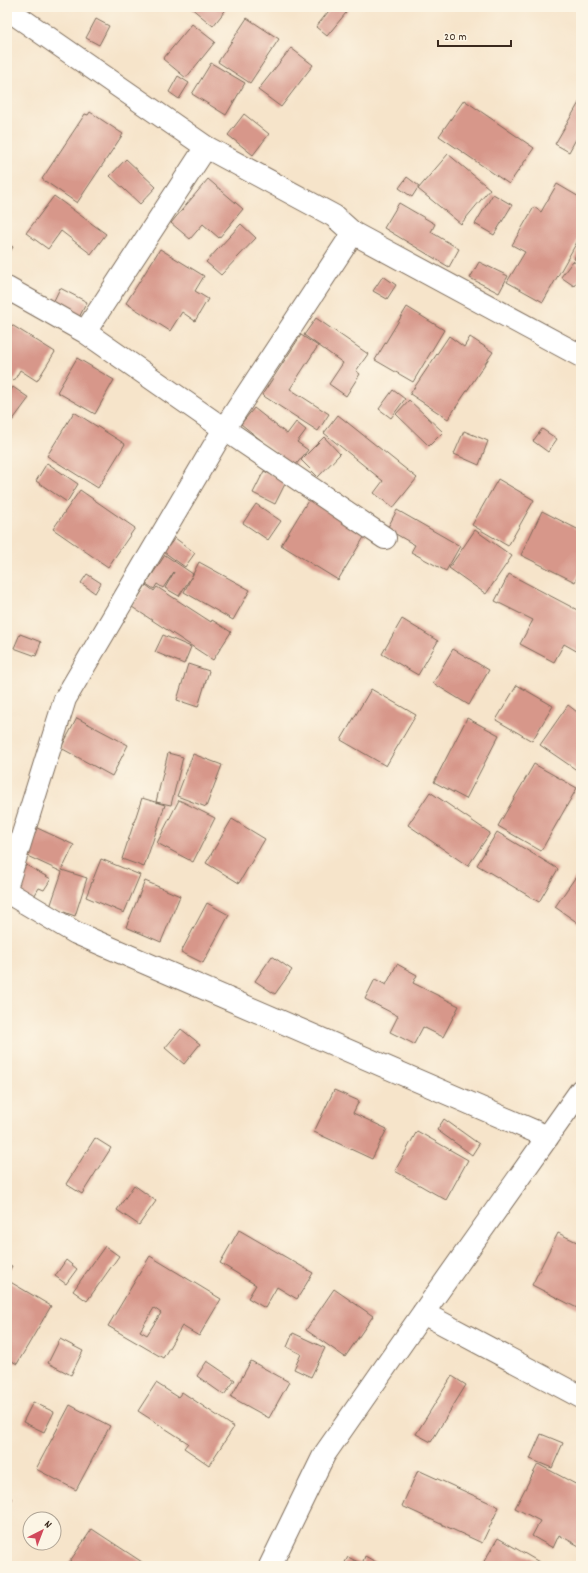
<svg xmlns="http://www.w3.org/2000/svg" width="588" height="1573" viewBox="0 0 588 1573" font-family="Dekko,sans-serif">
  <style>
    .building { fill: #d7978a; fill-rule: evenodd }
    .lines { fill: none; stroke-linecap: round; stroke-linejoin: round }
    .minor-casing { stroke: #7c6b5a; stroke-width: 24 }
    .minor { stroke: #fff; stroke-width: 22 }
  </style>
  <rect width="100%" height="100%" fill="#fcf5e5"/>
  <filter id="ink" filterUnits="userSpaceOnUse"><feTurbulence type="fractalNoise" baseFrequency=".025" numOctaves="2"/><feDisplacementMap in="SourceGraphic" scale="8" xChannelSelector="R" yChannelSelector="G"/><feConvolveMatrix kernelMatrix="1 2 1 2 8 2 1 2 1" color-interpolation-filters="sRGB"/></filter>
  <filter id="wash" filterUnits="userSpaceOnUse"><feTurbulence type="fractalNoise" baseFrequency=".012" numOctaves="4" result="noise"/><feDisplacementMap in="SourceGraphic" scale="16" xChannelSelector="R" yChannelSelector="G"/><feGaussianBlur stdDeviation="0.9" result="paint"/><feColorMatrix in="noise" values="0 0 0 0 0 0 0 0 0 0 0 0 0 0 0 0 0 1.4 0 .05"/><feComposite in="paint" operator="in"/></filter>
  <g filter="url(#wash)">
    <rect width="100%" height="100%" fill="#f6e4ca"/>
    <g id="blocks">
      <!-- building -->
      <path class="building" d="M190,7h38l-15,19z
        M332,7h17l1,1 -23,28 -11,-9z
        M247,18l32,21 -29,44 -32,-21z
        M96,19l13,7 -10,19 -13,-7z
        M192,24l23,18 -29,36 -23,-19z
        M291,48l22,17 -32,42 -23,-17z
        M211,63l34,20 -19,32 -34,-21z
        M178,76l11,7 -10,16 -10,-7z
        M464,100l70,48 -25,36 -70,-48z
        M580,101l1,1v28l-12,22 -14,-8z
        M90,112l33,22 -46,69 -35,-24 43,-65 3,1z
        M244,114l25,20 -16,21 -25,-20z
        M448,154l42,35 -29,35 -43,-35z
        M126,159l30,28 -16,17 -30,-28z
        M407,177l12,9 -7,11 -13,-9z
        M208,179l35,30 -24,29 -16,-14 -13,15 -19,-16z
        M557,184l24,14v37l-38,67 -36,-20 18,-30 -13,-7 22,-38 7,5z
        M493,194l19,11 -18,30 -19,-11z
        M54,196l52,38 -15,20 -30,-23 -13,18 -22,-16z
        M399,203l36,21 -4,8 28,17 -10,18 -65,-39z
        M241,224l15,14 -35,37 -15,-13z
        M7,243l6,4 -6,10z
        M581,244v18l-7,-3z
        M160,249l44,27 -9,15 13,8 -13,22 -13,-9 -12,19 -44,-28z
        M573,261l8,6v9l-7,10 -13,-9z
        M479,262l29,14 -9,17 -29,-15z
        M383,276l13,9 -9,14 -14,-8z
        M60,288l27,14 -12,23 -26,-14z
        M407,307l37,23 -31,52 -38,-22z
        M316,318l52,36 -12,17 4,3 -14,22 -17,-12 14,-21 -39,-28z
        M7,322l48,30 -18,29 -17,-11 -6,11 -7,-4z
        M301,335l17,11 -28,43 39,25 -11,17 -56,-36z
        M449,336l15,11 6,-10 23,15 -45,67 -38,-25z
        M77,358l37,22 -19,34 -38,-22z
        M13,387l16,11 -17,23 -5,-3v-22z
        M393,390l12,9 -14,19 -12,-9z
        M409,400l34,32 -14,14 -33,-32z
        M254,408l33,26 9,-12 10,8 -9,12 11,8 -14,17 -53,-43z
        M74,412l51,32 -27,44 -51,-32z
        M338,415l79,63 -24,30 -19,-15 9,-12 -59,-48z
        M542,429l15,10 -9,13 -15,-11z
        M464,431l24,10 -9,24 -25,-11z
        M324,437l16,17 -22,23 -17,-17z
        M47,463l31,21 -11,18 -31,-21z
        M264,471l22,11 -11,22 -22,-11z
        M498,479l36,21 -26,46 -36,-21z
        M80,490l55,38 -27,39 -55,-38z
        M309,499l57,35 -28,46 -57,-35z
        M256,504l25,17 -13,19 -25,-17z
        M397,510l63,36 -14,25 -35,-19 4,-7 -28,-16z
        M542,511l39,20v39l-6,12 -54,-27z
        M475,530l37,26 -26,38 -37,-26z
        M175,538l20,15 -10,14 -21,-15z
        M165,555l28,19 -14,22 -14,-8 9,-16 -11,16 -6,-4 -3,5 -8,-5z
        M199,562l51,28 -17,30 -49,-28z
        M87,574l14,9 -6,10 -14,-10z
        M509,574l72,38 -1,41 -16,-9 -10,18 -34,-18 13,-24 -38,-19z
        M146,585l8,6 3,-4 54,35 1,-2 19,12 -18,28 -81,-53z
        M402,619l36,22 -20,34 -36,-21z
        M20,634l21,8 -5,14 -22,-8z
        M163,635l28,12 -7,17 -29,-12z
        M453,649l36,21 -20,35 -36,-22z
        M188,664l21,7 -11,36 -21,-7z
        M517,685l36,21 -21,35 -36,-21z
        M371,689l45,26 -30,51 -45,-26z
        M568,705l13,10v58l-41,-28z
        M77,718l51,27 -16,31 -51,-28z
        M467,718l32,17 -33,64 -32,-17z
        M168,753l15,4 -12,48 -15,-3z
        M193,754l29,11 -16,42 -29,-11z
        M534,764l43,24 -36,63 -43,-25z
        M430,792l60,41 -22,33 -60,-41z
        M142,798l23,7 -21,62 -22,-8z
        M179,800l36,18 -22,44 -36,-19z
        M232,819l33,20 -26,44 -33,-20z
        M35,827l39,18 -12,25 25,8 -12,38 -25,-9 12,-35 -39,-18z
        M497,832l61,37 -19,33 -62,-37z
        M101,859l39,16 -16,38 -38,-16z
        M26,865l25,14 -7,11 -5,-2 -9,15 -19,-11z
        M577,875l4,3v47l-26,-18z
        M145,881l35,15 -19,46 -35,-15z
        M207,903l22,12 -26,48 -22,-11z
        M272,956l20,14 -17,24 -20,-13z
        M397,964l20,11 -4,8 46,23 -16,31 -20,-10 -9,17 -24,-12 8,-16 -33,-17 10,-20 11,6z
        M181,1029l19,15 -16,20 -19,-16z
        M334,1090l25,11 -6,12 34,16 -15,30 -58,-27z
        M444,1119l35,25 -7,11 -35,-25z
        M417,1131l51,29 -22,40 -51,-29z
        M95,1138l16,10 -29,46 -16,-10z
        M134,1185l22,16 -17,24 -22,-15z
        M239,1230l74,43 -16,26 -20,-12 -12,21 -17,-10 8,-13 -36,-22z
        M558,1233l23,11v66l-49,-25z
        M105,1246l14,10 -32,45 -14,-10z
        M150,1256l71,43 -22,37 -17,-10 -19,32 -55,-32zM154,1308l7,5 -14,22 -7,-4z
        M66,1260l11,9 -11,15 -11,-8z
        M7,1264l5,2 -5,9z
        M7,1280l44,26 -34,58 -10,-6z
        M334,1289l39,27 -28,41 -39,-27z
        M293,1333l32,15 -14,29 -17,-8 7,-15 -14,-7z
        M60,1339l23,12 -12,24 -23,-12z
        M207,1361l28,19 -11,15 -27,-19z
        M251,1361l38,21 -20,36 -38,-21z
        M452,1376l14,9 -35,57 -15,-8z
        M156,1383l22,14 4,-5 52,35 -25,38 -25,-17 4,-5 -50,-32z
        M33,1402l21,10 -10,20 -21,-10z
        M70,1405l40,21 -34,64 -40,-21z
        M541,1434l22,9 -11,25 -22,-9z
        M538,1464l43,23v60l-22,-12 -6,13 -21,-12 8,-15 -25,-13z
        M418,1470l81,37 -17,36 -80,-37z
        M7,1497l5,2 -5,12z
        M92,1529l56,37h-76l-4,-2z
        M498,1538l48,28h-58l-5,-3z
        M365,1556l18,10h-40l5,-9 14,7z"/>
    </g>
  </g>
  <g filter="url(#ink)">
    <use href="#blocks" fill-opacity="0" stroke="#7c6b5a" stroke-width="1"/>
    <g class="lines">
      <!-- minor casing -->
      <g class="minor-casing">
        <path id="minor" d="M7,9l199,138 128,69 19,17 228,123
          M7,288l78,44 139,97 161,109
          M85,332l121,-185
          M7,885l58,-186 159,-270 129,-196
          M7,892l69,41 472,204
          M423,1313l158,84
          M270,1566l54,-111 99,-142 158,-223"/>
      </g>
      <!-- minor -->
      <use href="#minor" class="minor"/>
    </g>
  </g>
  <!-- margin -->
  <rect width="588" height="1573" fill="none" stroke="#fcf5e5" stroke-width="24"/>
  <!-- north arrow -->
  <g transform="translate(42 1531) rotate(42)"><circle r="19" fill="#fcf5e5" stroke="#afa495"/>
  <path d="M0-3L7 15L0 10L-7 15Z" fill="#d1495b"/>
  <text y="-6" font-size="11" font-weight="bold" text-anchor="middle" fill="#3b2a1e">N</text>
  </g>
  <!-- scale -->
  <path d="M438 40v6h73v-6" fill="none" stroke="#3b2a1e" stroke-width="2"/>
  <text x="444" y="40" font-size="12" fill="#3b2a1e" stroke="#fcf5e5" stroke-width="3" paint-order="stroke">20 m</text>
</svg>
